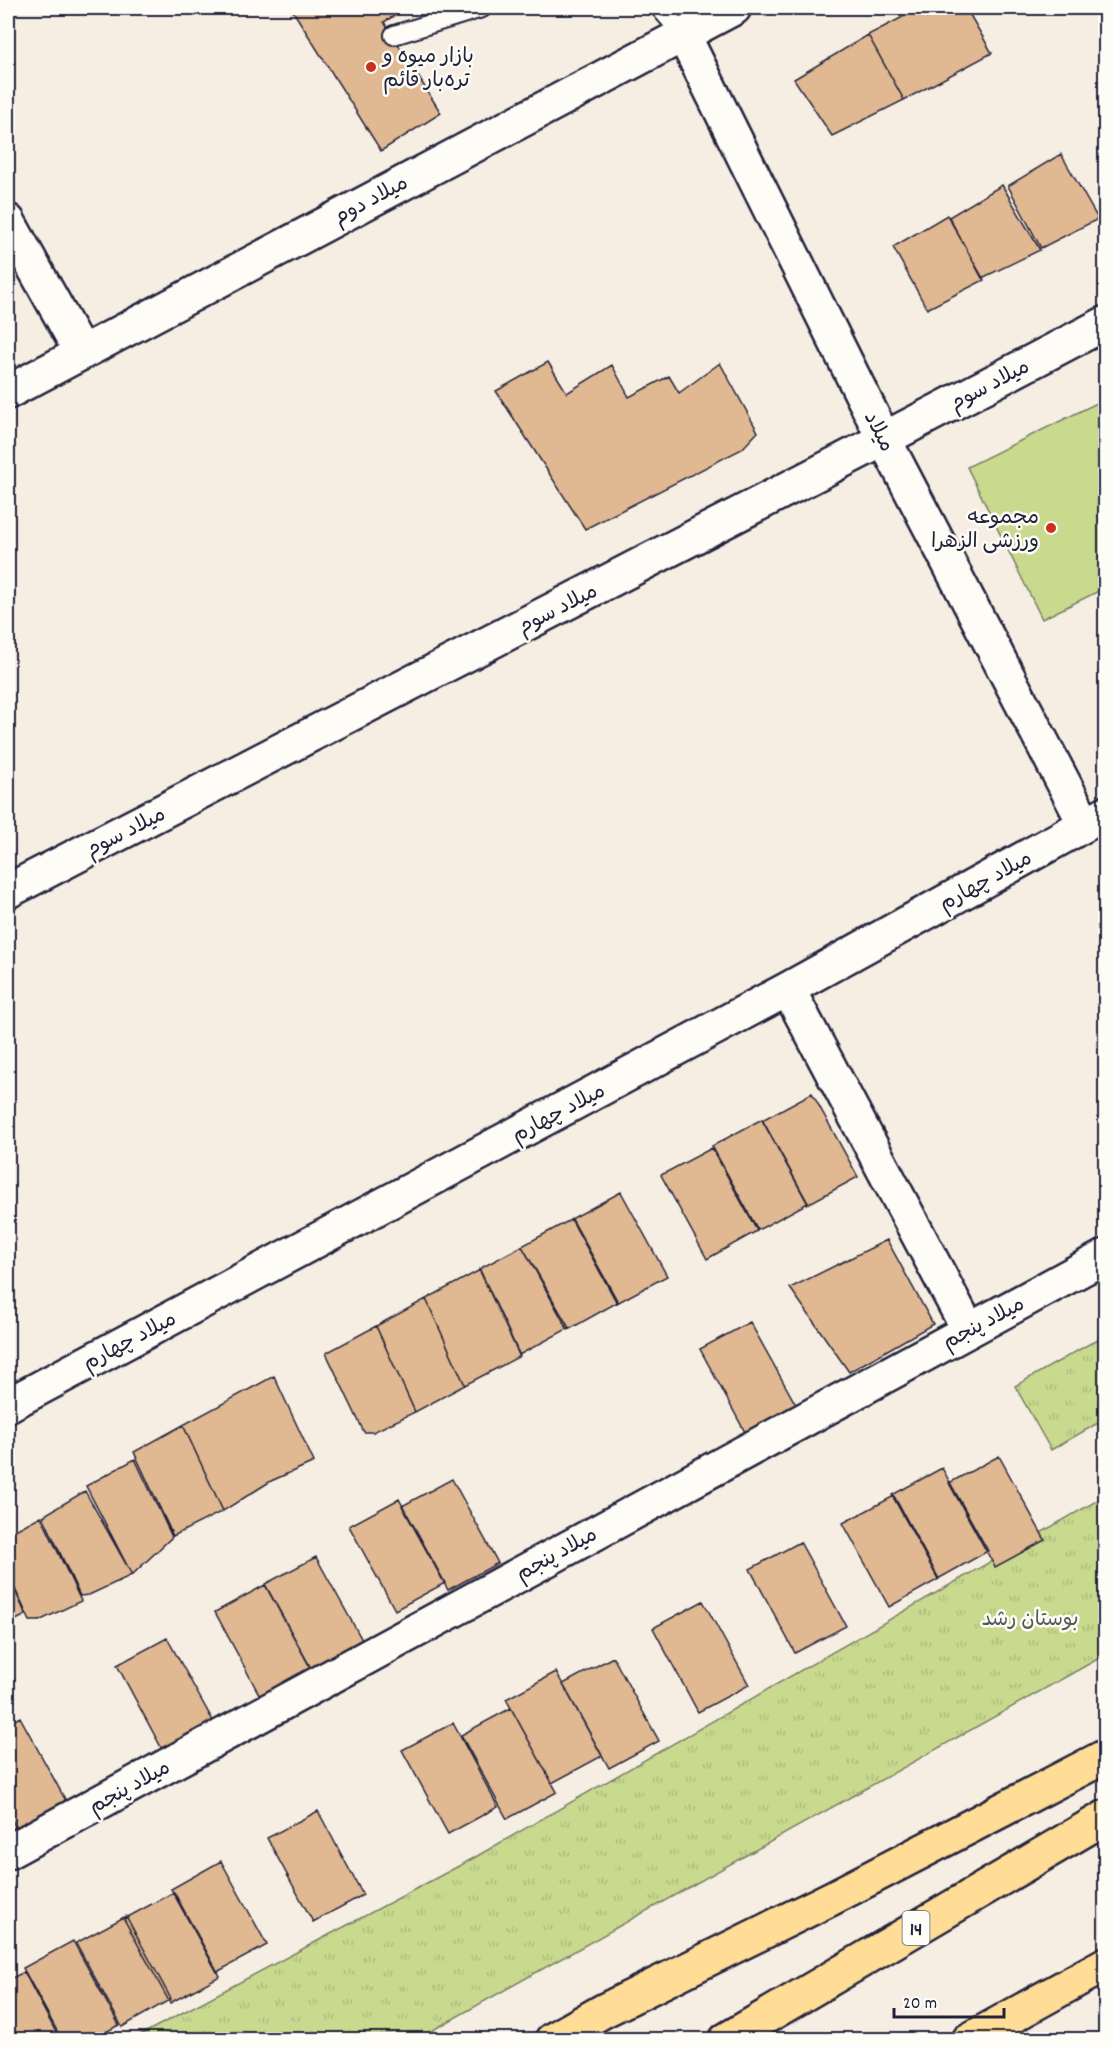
<svg xmlns="http://www.w3.org/2000/svg" width="1113" height="2047" viewBox="0 0 1113 2047" font-family="Dekko,'Playpen Sans Arabic',sans-serif">
  <style>
    .grass { fill: url(#grass-tufts); stroke: #767e65; stroke-width: 1.5 }
    .garden { fill: #c9da8f; stroke: #767e65; stroke-width: 1.5 }
    .building { fill: #e0b891; stroke: #22223b; stroke-width: 1.5 }
    .lines { fill: none; stroke-linecap: round; stroke-linejoin: round }
    .lane-casing { stroke: #22223b; stroke-width: 22 }
    .street-casing { stroke: #22223b; stroke-width: 38 }
    .secondary-casing { stroke: #22223b; stroke-width: 38 }
    .highway-casing { stroke: #22223b; stroke-width: 38 }
    .lane { stroke: #fdfcf7; stroke-width: 18 }
    .street { stroke: #fdfcf7; stroke-width: 33 }
    .secondary { stroke: #fdfcf7; stroke-width: 33 }
    .highway { stroke: #ffdd96; stroke-width: 33 }
    .poi-dot { fill: #c8321e; stroke: #fdfcf7; stroke-width: 2 }
    .labels { text-anchor: middle; stroke-width: 5; stroke-linejoin: round; paint-order: stroke }
    .shield { fill: #fdfcf7; stroke: #646373; stroke-width: 1.5 }
    .shield-label { font-size: 20px; font-weight: bold; fill: #22223b }
    .poi-label { font-size: 21px; fill: #22223b; stroke: #fdfcf7; text-anchor: start }
    .street-label { font-size: 21px; fill: #22223b; stroke: #fdfcf7 }
    .park-label { font-size: 21px; fill: #545954; stroke: #fdfcf7 }
  </style>
  <defs>
    <pattern id="grass-tufts" width="24" height="20" patternUnits="userSpaceOnUse" patternTransform="scale(1.5)"><rect width="24" height="20" fill="#c9da8f"/><path d="M3 7l-1-3M5 7V3M7 7l1-3M15 17l-1-3M17 17v-4M19 17l1-3" fill="none" stroke="#acbb7c"/></pattern>
  </defs>
  <rect width="100%" height="100%" fill="#f7eee3"/>
  <filter id="ink" filterUnits="userSpaceOnUse"><feTurbulence type="fractalNoise" baseFrequency=".0167" numOctaves="2"/><feDisplacementMap in="SourceGraphic" scale="12" xChannelSelector="R" yChannelSelector="G"/><feConvolveMatrix kernelMatrix="1 2 1 2 8 2 1 2 1" color-interpolation-filters="sRGB"/></filter>
  <g filter="url(#ink)">
    <!-- grass -->
    <path class="grass" d="M1105,1335v84l-54,31 -36,-64z
      M1105,1496v159l-688,384 -286,1 341,-181z"/>
    <!-- garden -->
    <path class="garden" d="M1105,399v189l-63,31 -75,-152z"/>
    <!-- building -->
    <path class="building" d="M291,8h116l-23,14 57,91 -60,38z
      M920,8h46l26,45 -88,47 -36,-65z
      M868,35l36,65 -72,36 -38,-57z
      M1061,154l37,65 -57,29 -33,-62z
      M1002,185l38,65 -58,28 -33,-61z
      M947,215l37,65 -57,29 -34,-62z
      M548,362l19,31 45,-28 17,32 40,-21 10,17 41,-30 38,69 -16,17 -157,80 -89,-138z
      M812,1093l46,84 -50,27 -46,-84z
      M762,1119l46,84 -50,27 -46,-84z
      M712,1148l45,83 -50,28 -46,-84z
      M621,1192l46,84 -50,27 -46,-84z
      M572,1219l46,83 -50,28 -46,-84z
      M887,1240l46,84 -84,48 -59,-84z
      M522,1246l47,82 -50,27 -40,-86z
      M480,1270l40,86 -55,29 -39,-86z
      M426,1299l39,86 -50,27 -39,-86z
      M750,1322l46,83 -51,27 -45,-83z
      M376,1326l39,86 -42,20h-9l-38,-79z
      M274,1376l40,86 -43,19 -48,30 -40,-86z
      M183,1425l40,86 -50,25 -39,-84z
      M999,1456l46,84 -50,27 -46,-84z
      M135,1459l37,78 -40,38 -46,-89z
      M942,1468l46,83 -50,28 -46,-84z
      M452,1479l46,84 -50,27 -46,-84z
      M85,1491l47,84 -43,20 -9,1 -37,-80z
      M894,1496l45,83 -50,28 -46,-84z
      M399,1499l46,84 -50,27 -46,-84z
      M41,1516l40,85 -42,20h-9l-22,-47v-40z
      M800,1542l46,84 -51,27 -45,-84z
      M316,1557l46,83 -51,28 -46,-84z
      M8,1575l18,40 -18,9z
      M265,1585l46,84 -51,27 -45,-84z
      M703,1601l46,84 -51,27 -45,-84z
      M167,1638l46,83 -51,28 -45,-84z
      M613,1657l46,84 -50,27 -46,-84z
      M556,1672l46,84 -50,27 -46,-84z
      M511,1708l46,84 -50,27 -46,-84z
      M20,1717l46,84 -50,27 -8,-15v-89z
      M453,1723l45,84 -50,27 -46,-84z
      M318,1811l45,84 -50,27 -46,-84z
      M221,1861l46,84 -50,27 -46,-83z
      M174,1892l46,84 -50,27 -46,-84z
      M126,1916l45,83 -49,28 -46,-84z
      M73,1941l46,84 -28,15h-29l-39,-72z
      M24,1972l36,68h-52v-60z"/>
    <g class="lines">
      <!-- lane casing -->
      <g class="lane-casing">
        <path id="lane" d="M660,8l23,26
          M394,35l88,-27"/>
      </g>
      <!-- street casing -->
      <g class="street-casing">
        <path id="street" d="M683,34l201,405 201,385
          M8,221l73,131
          M8,891l876,-452 222,-116
          M788,989l180,340
          M8,1405l780,-416 318,-176
          M8,1852l1098,-596"/>
      </g>
      <!-- secondary casing -->
      <g class="secondary-casing">
        <path id="secondary" d="M8,392l726,-384"/>
      </g>
      <!-- highway casing -->
      <g class="highway-casing">
        <path id="highway" d="M552,2040l51,-29 229,-113 274,-142
          M726,2040l380,-223
          M969,2040l137,-76"/>
      </g>
      <!-- lane -->
      <use href="#lane" class="lane"/>
      <!-- street -->
      <use href="#street" class="street"/>
      <!-- secondary -->
      <use href="#secondary" class="secondary"/>
      <!-- highway -->
      <use href="#highway" class="highway"/>
    </g>
  </g>
  <!-- markers -->
  <g class="poi-dot">
    <circle cx="371" cy="67" r="6"/>
    <circle cx="1051" cy="528" r="6"/>
  </g>
  <g class="labels">
    <!-- shield labels -->
    <rect class="shield" x="902.5" y="1911" width="27" height="34" rx="4.5"/>
    <g class="shield-label">
      <text x="916" y="1935">14</text>
    </g>
    <!-- poi labels -->
    <g class="poi-label">
      <text x="383" y="62">بازار میوه و<tspan x="383" dy="24">تره‌بار قائم</tspan></text>
      <text x="1039" y="523" text-anchor="end">مجموعه<tspan x="1039" dy="24">ورزشی الزهرا</tspan></text>
    </g>
    <!-- street labels -->
    <g class="street-label">
      <text transform="translate(370 199) rotate(-28)" y="7">میلاد دوم</text>
      <text transform="translate(989 384) rotate(-28)" y="7">میلاد سوم</text>
      <text transform="translate(880 431) rotate(63)" y="7">میلاد</text>
      <text transform="translate(557 608) rotate(-27)" y="7">میلاد سوم</text>
      <text transform="translate(125 831) rotate(-27)" y="7">میلاد سوم</text>
      <text transform="translate(985 880) rotate(-29)" y="7">میلاد چهارم</text>
      <text transform="translate(558 1112) rotate(-28)" y="7">میلاد چهارم</text>
      <text transform="translate(983 1322) rotate(-28)" y="7">میلاد پنجم</text>
      <text transform="translate(129 1340) rotate(-28)" y="7">میلاد چهارم</text>
      <text transform="translate(556 1553) rotate(-29)" y="7">میلاد پنجم</text>
      <text transform="translate(129 1786) rotate(-29)" y="7">میلاد پنجم</text>
    </g>
    <!-- park labels -->
    <g class="park-label">
      <text x="1030" y="1625">بوستان رشد</text>
    </g>
  </g>
  <!-- margin -->
  <rect width="1113" height="2047" fill="none" stroke="#fdfcf7" stroke-width="30"/>
  <rect x="15" y="15" width="1083" height="2017" fill="none" stroke="#22223b" stroke-width="2" filter="url(#ink)"/>
  <!-- scale -->
  <path d="M894 2008v9h110v-9" fill="none" stroke="#22223b" stroke-width="3"/>
  <text x="903" y="2008" font-size="18" fill="#22223b" stroke="#fdfcf7" stroke-width="4.5" paint-order="stroke">20 m</text>
</svg>
